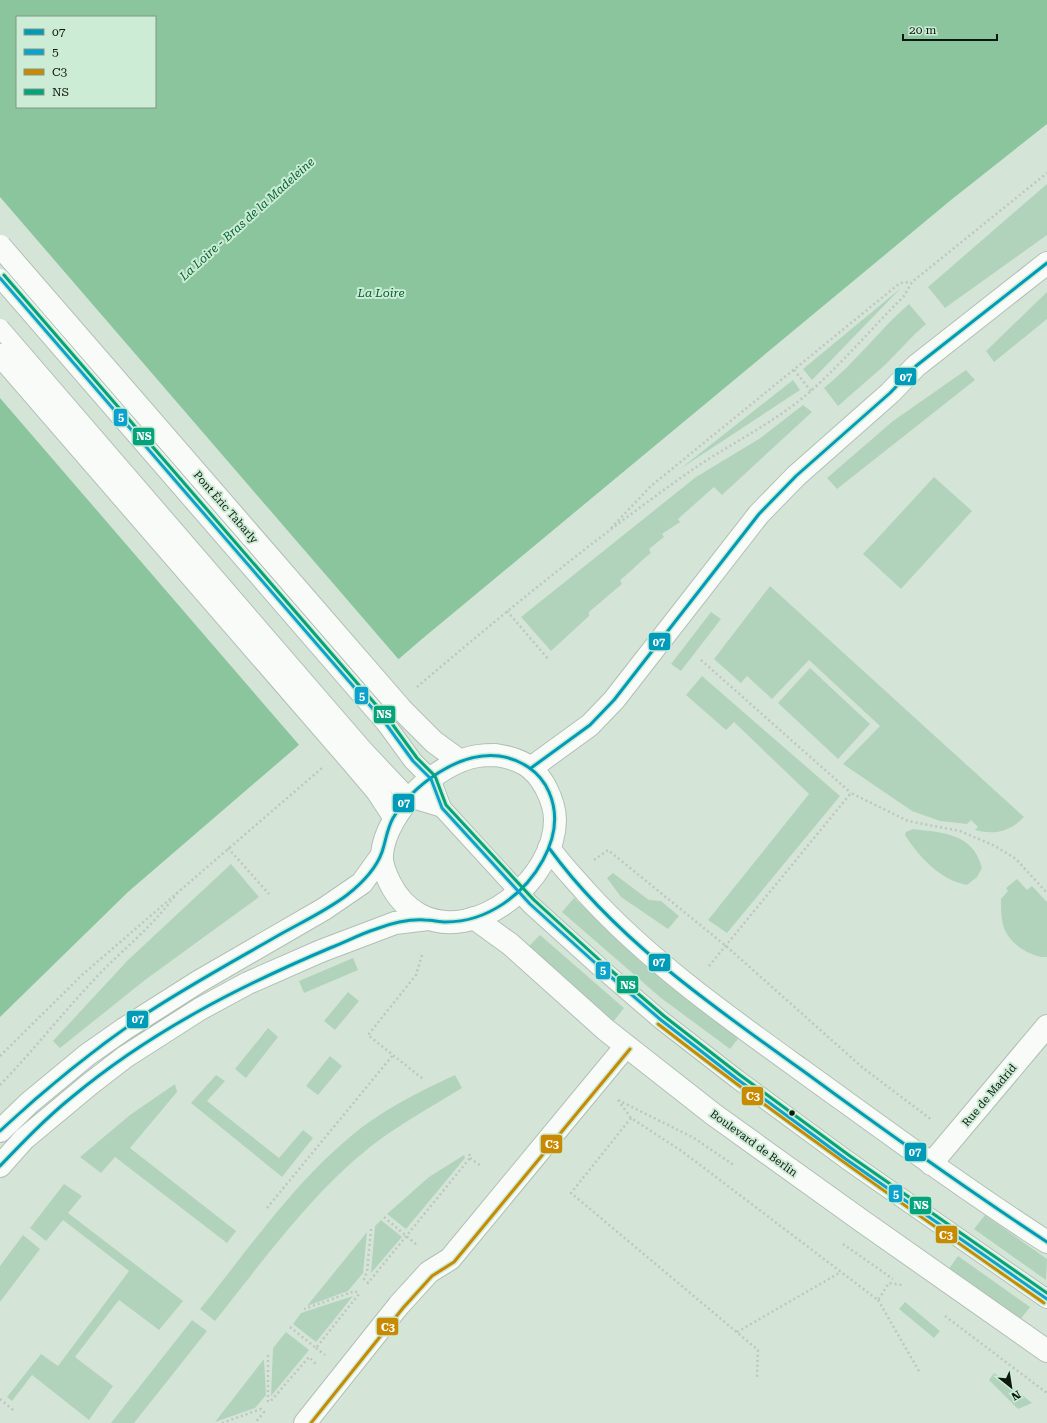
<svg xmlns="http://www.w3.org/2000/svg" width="1047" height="1423" viewBox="0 0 1047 1423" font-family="'Roboto Serif',serif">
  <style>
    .green { fill: #b1d3bb }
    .water { fill: #8ac59d; fill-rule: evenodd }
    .pier { fill: #d4e5d8 }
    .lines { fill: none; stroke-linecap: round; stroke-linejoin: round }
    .lane-casing { stroke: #b1bfb4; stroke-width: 20 }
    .street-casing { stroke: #b1bfb4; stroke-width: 24 }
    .secondary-casing { stroke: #b1bfb4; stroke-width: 24 }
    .primary-casing { stroke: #b1bfb4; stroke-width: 24 }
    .path { stroke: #bfc5c0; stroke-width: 2.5; stroke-dasharray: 2 3; stroke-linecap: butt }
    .lane { stroke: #f9fbf9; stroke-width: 18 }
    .street { stroke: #f9fbf9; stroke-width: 22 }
    .secondary { stroke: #f9fbf9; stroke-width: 22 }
    .primary { stroke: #f9fbf9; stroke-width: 22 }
    .lane-bridge-casing { stroke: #b1bfb4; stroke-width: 20; stroke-linecap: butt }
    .secondary-bridge-casing { stroke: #b1bfb4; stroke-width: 24; stroke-linecap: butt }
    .lane-bridge { stroke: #f9fbf9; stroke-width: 18 }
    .secondary-bridge { stroke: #f9fbf9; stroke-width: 22 }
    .bus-1-casing { stroke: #cdecd5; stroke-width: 6 }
    .bus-2-casing { stroke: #cdecd5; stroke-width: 6 }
    .bus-3-casing { stroke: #cdecd5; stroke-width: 6 }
    .bus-4-casing { stroke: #cdecd5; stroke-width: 6 }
    .bus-1 { stroke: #009bb9; stroke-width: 3 }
    .bus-2 { stroke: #0ba3ce; stroke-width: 3 }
    .bus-3 { stroke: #c88a03; stroke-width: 3 }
    .bus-4 { stroke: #05a37b; stroke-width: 3 }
    .bus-dot { fill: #0d1810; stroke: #cdecd5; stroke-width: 1.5 }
    .labels { text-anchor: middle; stroke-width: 4; stroke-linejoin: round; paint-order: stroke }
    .street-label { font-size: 11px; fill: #0d1810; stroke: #cdecd5 }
    .water-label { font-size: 12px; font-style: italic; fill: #036233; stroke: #cdecd5 }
    .line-badge { stroke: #cdecd5; stroke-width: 1.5 }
    .badge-label { font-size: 11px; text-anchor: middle; font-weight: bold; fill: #fff }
  </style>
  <rect width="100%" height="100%" fill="#d4e5d8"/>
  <!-- green -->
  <path class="green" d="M1047,184v51l-102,73 -17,-21z
    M901,288l-89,92 -9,-11z
    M1047,292v27l-53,43 -8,-11z
    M909,304l17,20 -11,10 -30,31 -47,41 -14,-18c31,-25 55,-58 85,-84z
    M966,370l9,10 -138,109 -10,-11 66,-57z
    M793,380l7,10 -120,79z
    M803,405l9,7 -90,83 -8,-8 -36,32 2,3 -18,12 2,3 -15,12 2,4c-12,9 -19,18 -31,27l2,4 -33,28v4l-38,35 -30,-34 175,-140 63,-38z
    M934,477l38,34 -71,78 -38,-35z
    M770,586l254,231c-15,15 -29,18 -49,13l3,-3 -7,-7 -4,4 -27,-3 -28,-10 -69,-47 37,-38 -71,-66 -37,39 -25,-23 -6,7 -27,-24z
    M711,612l10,7 -40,52 -10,-7z
    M810,668l60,56 -32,35 -60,-56z
    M702,676l138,120 -113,137 -19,-13 101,-126 -75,-72 -8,8 -40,-35z
    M913,829c31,4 60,4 69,39l-5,9 -10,8c-27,-5 -48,-28 -62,-50l1,-3z
    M231,864l28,33 -114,83 -85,68 -7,-7 75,-81z
    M613,873l36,27 12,1 18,15 -11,13 -47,-32 -14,-19z
    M1017,879l10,11 5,-4 15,16v55c-16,1 -38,-14 -43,-29 -3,-9 -3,-19 -3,-29l7,-8 -2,-3z
    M574,898l49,44 118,93 -11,14 -69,-51 -99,-86z
    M540,935l84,73 -11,14 -86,-74z
    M353,958l5,12 -54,23 -5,-12z
    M348,992l11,9 -24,29 -11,-9z
    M268,1028l10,9 -32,41 -11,-9z
    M330,1056l12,10 -24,29 -12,-9z
    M216,1075l9,6 -18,20 72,57 24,-28 10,8 -31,39 -91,-74z
    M455,1075l7,13c-31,19 -64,37 -92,59 -61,49 -106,113 -155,174l-15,-12c48,-59 92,-124 151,-173 31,-26 67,-44 104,-61z
    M175,1084l2,8 -47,56 106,83 -9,12 -112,-86 -14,16 -21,-16 50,-42z
    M464,1155l1,3 -59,71 -19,-15 42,-37z
    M64,1184l18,12 -14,17 115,88 -24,29 -40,-30 -44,57 38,29 -24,34 -57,-45 -20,26 -5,-4 34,-43 17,12 71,-95 -66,-51 -17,21 -16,-13z
    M985,1215l62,44 -1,21 -72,-51z
    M381,1220l21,17 -31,36 4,-47z
    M367,1232l-4,41 -15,18 -41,15z
    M23,1235l17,14 -40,53v-36z
    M958,1256l72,51 -11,14 -71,-51z
    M353,1296l-37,46 -23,-18 8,-11z
    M905,1302l35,29 -6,7 -35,-29z
    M192,1320l15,11 -73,92h-23z
    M286,1332l23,18 -38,46 2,-48z
    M264,1359l2,36 -11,13 -40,14z
    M994,1373l38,30 -14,6 -29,-29z"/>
  <!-- water -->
  <path class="water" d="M0,0h1047v124l-96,76 -529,439 -294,253 -128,125zM17,17h138v90h-138z"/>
  <!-- pier -->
  <path class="pier" d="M0,197l400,464 -100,85 -300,-348z"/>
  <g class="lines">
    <!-- lane casing -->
    <g class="lane-casing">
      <path id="lane" d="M386,724l27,37 18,18 11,29 88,96 73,66 58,50 76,59 110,81 200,139
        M362,748l47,50 33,10"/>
    </g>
    <!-- street casing -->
    <g class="street-casing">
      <path id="street" d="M931,1164l116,-138
        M305,1423l94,-118 30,-33 21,-13 176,-213"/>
    </g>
    <!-- secondary casing -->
    <g class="secondary-casing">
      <path id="secondary" d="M402,710l32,32 26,19
        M349,758l28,33 17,26
        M549,848c11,16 24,29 37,44 63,69 139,123 214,177 82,59 163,119 247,173
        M474,918l36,26 96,86 107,84 149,107 185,130"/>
    </g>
    <!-- primary casing -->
    <g class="primary-casing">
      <path id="primary" d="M496,755c25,4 38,11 50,33 5,10 9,21 9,32 0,59 -79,124 -135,95 -13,-7 -23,-18 -30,-32 -4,-8 -9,-20 -8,-29 4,-42 55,-92 96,-98 6,-1 12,-1 18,-1z
        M531,768l59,-43 24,-25 145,-186 37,-38 94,-83 26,-27 131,-103
        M0,1131l29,-28 58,-48 37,-26 74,-47 126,-73 38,-26 20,-28
        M0,1166l24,-27 66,-55 35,-27 75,-48 48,-26 73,-32 74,-28 33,-4"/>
    </g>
    <!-- path -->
    <path class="path" d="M794,370l17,21
      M611,528l40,-42 249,-203 11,-1
      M507,611l42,49
      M701,660l150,133
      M417,687c88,-75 177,-148 272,-215 40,-28 86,-49 123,-82 32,-29 61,-63 92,-94l8,-14 135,-109
      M228,848l41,46
      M594,860l14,-10 118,96 137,122 69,52
      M422,955l-6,20 -48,60 55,44
      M709,966l142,-173 57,28 52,10 35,15 21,13 31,34
      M0,1056l82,-81 240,-207
      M0,1085c32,-33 60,-69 91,-102 28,-31 62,-56 86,-90
      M618,1100l13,18 52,34 195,148 11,-17 13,2
      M618,1100l76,38 41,28
      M631,1118l-60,75 187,157 -1,28
      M470,1158l11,8
      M267,1208l126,-153
      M384,1217l33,28
      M371,1229l-4,43 -3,7 4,4 102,-125 -1,-6
      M843,1244l50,35
      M878,1300l41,71
      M945,1316l102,77
      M290,1327l26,21 43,-54 -4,-3 -51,18
      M737,1332l104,-60
      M316,1348l9,7
      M268,1355v46l2,1 39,-45 7,7
      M0,1399l13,11
      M222,1423l39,-14 3,3 -9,11"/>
    <!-- lane -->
    <use href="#lane" class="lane"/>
    <!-- street -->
    <use href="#street" class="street"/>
    <!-- secondary -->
    <use href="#secondary" class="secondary"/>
    <!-- primary -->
    <use href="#primary" class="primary"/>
    <!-- lane-bridge casing -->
    <g class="lane-bridge-casing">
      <path id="lane-bridge" d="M0,278l386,446
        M0,328l362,420"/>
    </g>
    <!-- secondary-bridge casing -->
    <g class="secondary-bridge-casing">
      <path id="secondary-bridge" d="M0,246l402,464
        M0,355l349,403"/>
    </g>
    <!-- lane-bridge -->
    <use href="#lane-bridge" class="lane-bridge"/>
    <!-- secondary-bridge -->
    <use href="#secondary-bridge" class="secondary-bridge"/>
    <!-- bus-1 casing -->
    <g class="bus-1-casing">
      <path id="bus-1" d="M531,768l59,-43 24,-25 145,-186 37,-38 94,-83 26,-27 131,-103
        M549,848c66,91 166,160 257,225 79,58 159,115 241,169
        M0,1131c45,-42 93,-81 144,-116 44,-29 90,-54 135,-80 23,-13 47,-24 68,-40 14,-11 29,-26 35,-43 4,-12 5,-23 11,-34 20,-33 66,-67 106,-62 21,3 41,15 50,36 10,23 6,46 -6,68 -19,35 -56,62 -97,62 -7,0 -14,-2 -21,-2 -17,-1 -33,3 -49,9 -16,5 -30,13 -46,19 -92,39 -180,84 -258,149 -26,21 -49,45 -72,69"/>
    </g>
    <!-- bus-2 casing -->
    <g class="bus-2-casing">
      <path id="bus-2" d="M0,278l386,446 27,37 18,18 11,29 88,96 73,66 58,50 76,59 110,81 200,139"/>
    </g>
    <!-- bus-3 casing -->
    <g class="bus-3-casing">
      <path id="bus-3" d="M658,1024c126,98 256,188 386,279
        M311,1423l92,-115 29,-32 22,-14 176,-213"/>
    </g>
    <!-- bus-4 casing -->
    <g class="bus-4-casing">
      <path id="bus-4" d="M4,275l386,446 27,37 18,18 11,29 88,95 72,66 58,50 76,59 110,81 197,137"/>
    </g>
    <!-- bus-1 -->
    <use href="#bus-1" class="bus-1"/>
    <!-- bus-2 -->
    <use href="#bus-2" class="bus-2"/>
    <!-- bus-3 -->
    <use href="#bus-3" class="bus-3"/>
    <!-- bus-4 -->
    <use href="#bus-4" class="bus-4"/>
  </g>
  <!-- markers -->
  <circle class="bus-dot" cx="792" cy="1113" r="3.5"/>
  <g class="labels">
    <!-- street labels -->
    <g class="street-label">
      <text transform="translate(226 507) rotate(49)" y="4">Pont Éric Tabarly</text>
      <text transform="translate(989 1095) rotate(-50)" y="4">Rue de Madrid</text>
      <text transform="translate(754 1143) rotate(36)" y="4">Boulevard de Berlin</text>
    </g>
    <!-- water labels -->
    <g class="water-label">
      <text transform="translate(247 219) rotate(-42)" y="4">La Loire - Bras de la Madeleine</text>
      <text x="381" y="297">La Loire</text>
    </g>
  </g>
  <g class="line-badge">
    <rect x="894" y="367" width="23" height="19" rx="4" fill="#009bb9"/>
    <rect x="113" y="408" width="15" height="19" rx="4" fill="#0ba3ce"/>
    <rect x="132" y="427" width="23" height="19" rx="4" fill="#05a37b"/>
    <rect x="648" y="632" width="23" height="19" rx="4" fill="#009bb9"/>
    <rect x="354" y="686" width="15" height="19" rx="4" fill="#0ba3ce"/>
    <rect x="373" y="705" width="23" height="19" rx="4" fill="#05a37b"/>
    <rect x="392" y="793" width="23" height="20" rx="4" fill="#009bb9"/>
    <rect x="648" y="953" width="23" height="19" rx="4" fill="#009bb9"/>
    <rect x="595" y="961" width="16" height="19" rx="4" fill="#0ba3ce"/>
    <rect x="616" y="975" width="23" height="19" rx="4" fill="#05a37b"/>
    <rect x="126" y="1010" width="23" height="19" rx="4" fill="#009bb9"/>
    <rect x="741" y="1086" width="23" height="20" rx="4" fill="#c88a03"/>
    <rect x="540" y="1134" width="23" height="20" rx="4" fill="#c88a03"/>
    <rect x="904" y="1142" width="23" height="20" rx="4" fill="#009bb9"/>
    <rect x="888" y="1184" width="15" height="19" rx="4" fill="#0ba3ce"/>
    <rect x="909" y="1196" width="23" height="19" rx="4" fill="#05a37b"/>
    <rect x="935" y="1225" width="23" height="19" rx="4" fill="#c88a03"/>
    <rect x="376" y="1317" width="23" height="19" rx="4" fill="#c88a03"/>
  </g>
  <g class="badge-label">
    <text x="906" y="381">07</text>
    <text x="121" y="421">5</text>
    <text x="144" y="440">NS</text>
    <text x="659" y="646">07</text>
    <text x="362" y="700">5</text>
    <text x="384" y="718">NS</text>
    <text x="404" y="807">07</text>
    <text x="659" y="966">07</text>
    <text x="603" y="974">5</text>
    <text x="628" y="989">NS</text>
    <text x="138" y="1023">07</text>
    <text x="753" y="1100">C3</text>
    <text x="552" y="1148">C3</text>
    <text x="915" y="1156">07</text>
    <text x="896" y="1198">5</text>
    <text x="921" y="1209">NS</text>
    <text x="946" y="1239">C3</text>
    <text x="388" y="1331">C3</text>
  </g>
  <!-- legend -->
  <rect x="16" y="16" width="140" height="92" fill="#cdecd5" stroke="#809786"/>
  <rect x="24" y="29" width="20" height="6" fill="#009bb9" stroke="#809786"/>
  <text x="52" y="36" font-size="12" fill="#0d1810">07</text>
  <rect x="24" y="49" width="20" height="6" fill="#0ba3ce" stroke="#809786"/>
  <text x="52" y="56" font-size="12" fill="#0d1810">5</text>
  <rect x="24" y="69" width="20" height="6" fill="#c88a03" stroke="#809786"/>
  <text x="52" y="76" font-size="12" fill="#0d1810">C3</text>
  <rect x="24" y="89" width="20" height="6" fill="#05a37b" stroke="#809786"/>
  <text x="52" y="96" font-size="12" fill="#0d1810">NS</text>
  <!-- north arrow -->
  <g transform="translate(1011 1387) rotate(150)" stroke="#cdecd5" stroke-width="3" paint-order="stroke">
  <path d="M0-3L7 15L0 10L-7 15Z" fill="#0d1810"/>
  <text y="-6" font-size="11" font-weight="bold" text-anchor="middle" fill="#0d1810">N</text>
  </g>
  <!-- scale -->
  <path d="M903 34v6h94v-6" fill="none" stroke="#0d1810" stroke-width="2"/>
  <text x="909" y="34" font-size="12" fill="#0d1810" stroke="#cdecd5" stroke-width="3" paint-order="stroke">20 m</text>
</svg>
